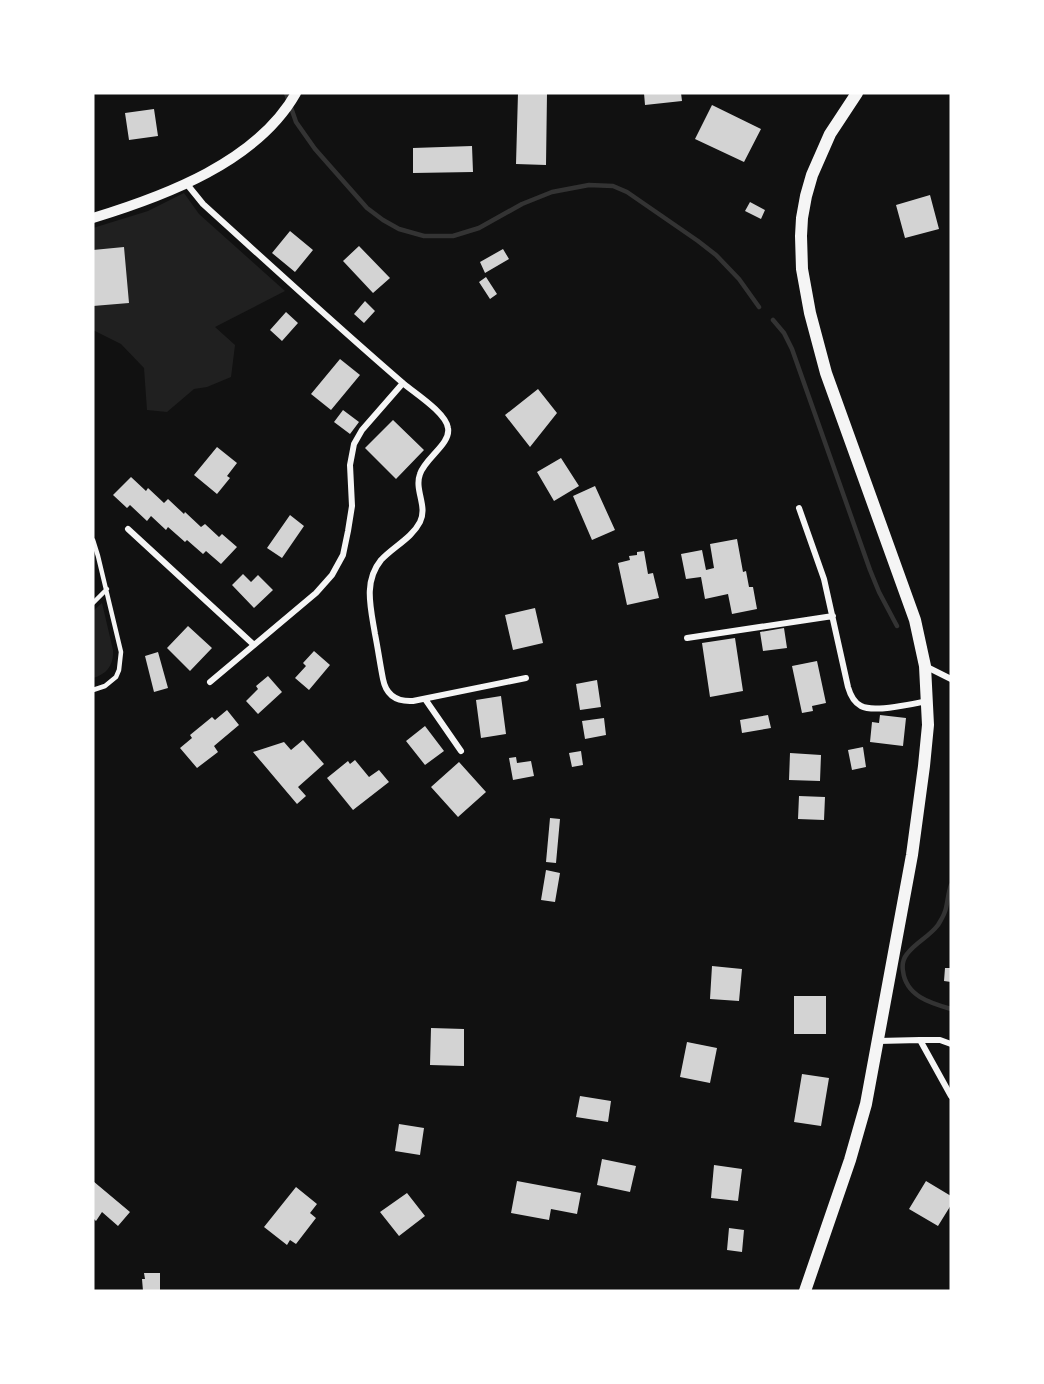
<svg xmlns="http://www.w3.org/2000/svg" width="1044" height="1384" viewBox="0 0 1044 1384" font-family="Commissioner,sans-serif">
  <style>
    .green { fill: #202020 }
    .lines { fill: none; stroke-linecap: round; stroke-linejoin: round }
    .stream { stroke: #333; stroke-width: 4.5 }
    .building { fill: #d3d3d3 }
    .service { stroke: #f5f5f5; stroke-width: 4.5 }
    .minor { stroke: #f5f5f5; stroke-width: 6 }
    .tertiary { stroke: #f5f5f5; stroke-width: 10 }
    .secondary { stroke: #f5f5f5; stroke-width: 12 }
  </style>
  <rect width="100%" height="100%" fill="#111"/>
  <!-- green -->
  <path class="green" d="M184,193l15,21 86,77 -70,36 20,18 -4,32 -24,10 -13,2 -27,23 -20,-2 -3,-42 -23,-24 -28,-14v-102l55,-17z
    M102,603l11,47c1,15 -6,24 -20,28v-67z"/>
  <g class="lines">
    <!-- stream -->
    <path class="stream" d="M286,93l10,29 19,27 52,59 16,12 16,9 25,7h29l26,-8 43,-24 30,-12 37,-7 24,1 14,6 71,49 18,14 23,24 20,28
      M773,320l11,13 8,16 78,221 9,22 18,34
      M951,885c-3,8 -3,15 -5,23 -1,6 -5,12 -8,17 -9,12 -22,17 -31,29 -4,5 -5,11 -4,17 3,25 27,32 48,38"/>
  </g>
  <!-- building -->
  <path class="building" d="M518,93h29l-1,72 -30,-1z
    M644,93h37l1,8 -37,4z
    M712,105l49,24 -17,33 -49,-23z
    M154,109l4,27 -29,4 -4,-27z
    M472,146l1,26 -60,1v-25z
    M930,195l9,34 -34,9 -9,-33z
    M750,202l15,8 -4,9 -16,-8z
    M290,231l23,19 -18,22 -23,-19z
    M359,246l31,32 -17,15 -30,-32z
    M124,247l5,56 -36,3v-56z
    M503,249l6,10 -24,14 -5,-11z
    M486,277l11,17 -7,5 -11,-17z
    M365,301l10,10 -11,12 -10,-9z
    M286,312l12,11 -16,18 -12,-11z
    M340,359l20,16 -29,35 -20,-16z
    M538,389l19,24 -27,34 -25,-32z
    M343,410l16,12 -9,12 -16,-12z
    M393,420l31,30 -28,29 -31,-31z
    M217,447l20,16 -10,13 3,2 -13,16 -23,-19z
    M561,458l18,28 -25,15 -17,-29z
    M131,477l15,14 2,-3 16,15 4,-4 16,15 1,-2 16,15 4,-3 14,13 3,-3 15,13 -16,17 -15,-13 -3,3 -16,-14 -2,2 -17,-15 -2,3 -15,-14 -4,5 -17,-16 -3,3 -14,-13z
    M595,486l20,44 -23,10 -19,-44z
    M290,515l14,11 -22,32 -15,-10z
    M737,539l6,33 3,-1 3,16h4l4,22 -25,5 -4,-20 -23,5 -4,-22 -15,2 -5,-25 21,-4 4,20 8,-2 -4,-24z
    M644,551l4,23 5,-1 6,25 -32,7 -9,-42 12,-3 -1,-4 8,-1v-3z
    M243,574l8,8 7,-7 15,15 -19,18 -22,-23z
    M535,608l8,35 -30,7 -8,-35z
    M188,626l24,22 -22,23 -23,-23z
    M784,628l3,20 -24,3 -3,-19z
    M735,638l8,53 -33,6 -8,-54z
    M314,651l16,14 -21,25 -14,-12 11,-12 -3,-3z
    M158,652l10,36 -14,4 -9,-36z
    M817,661l9,42 -14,3 1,5 -11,2 -10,-47z
    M268,676l14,16 -24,22 -12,-13 12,-12 -2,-3z
    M597,680l4,27 -21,3 -4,-26z
    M501,696l5,38 -25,4 -5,-38z
    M227,710l12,15 -25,21 4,6 -21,16 -17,-20 12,-10 -2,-3 22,-18 3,3z
    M768,715l3,13 -29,5 -2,-13z
    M880,715l26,3 -3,28 -33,-4 2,-20 7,1z
    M604,718l2,17 -21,4 -3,-18z
    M425,726l19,25 -19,14 -19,-24z
    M303,740l21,24 -26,23 8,9 -9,8 -44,-52 31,-10 7,8z
    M863,747l3,20 -14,3 -4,-20z
    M581,751l2,14 -11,2 -3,-14z
    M790,753l31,2 -1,26 -31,-1z
    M516,757l1,6 14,-2 3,15 -21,4 -4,-22z
    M355,760l14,17 10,-7 10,12 -36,28 -26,-32 21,-17 2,3z
    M459,762l27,30 -28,25 -27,-30z
    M799,796l26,1 -1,23 -26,-1z
    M550,818l10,1 -4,44 -10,-1z
    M546,870l14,3 -5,29 -14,-2z
    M712,966l30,3 -3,32 -29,-2z
    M945,968h6v14l-7,-1z
    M794,996h32v38h-32z
    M431,1028l33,1v37l-34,-1z
    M687,1042l30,6 -7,35 -30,-6z
    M802,1074l27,4 -8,48 -27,-4z
    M580,1096l31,5 -3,21 -32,-5z
    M399,1124l25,4 -4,27 -25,-4z
    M602,1159l34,7 -6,26 -33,-7z
    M714,1165l28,4 -4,32 -27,-3z
    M93,1181l37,31 -12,14 -16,-14 -6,9 -3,-3z
    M517,1181l64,12 -4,21 -26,-5 -2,11 -38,-7z
    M926,1181l25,15v9l-13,21 -29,-17z
    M296,1187l21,17 -7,9 6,5 -20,26 -6,-4 -3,5 -23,-18z
    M407,1193l18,23 -26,20 -19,-24z
    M729,1228l15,2 -2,22 -15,-2z
    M144,1273h16v18h-17l-1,-12h3z"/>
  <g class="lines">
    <!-- service -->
    <path class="service" d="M93,540l5,16 23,96 -2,18 -3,7 -11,9 -12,4
      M93,603l14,-14"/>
    <!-- minor -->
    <path class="minor" d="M186,183l17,21 11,10c63,57 126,115 190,170 12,10 42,29 44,44 3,16 -23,30 -28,46 -6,16 8,32 0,48 -8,16 -27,25 -39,38 -18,22 -10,49 -6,74 3,15 5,30 8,45 3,16 13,23 30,22l113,-23
      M799,508l25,71 24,108c2,7 5,15 13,19 13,7 51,-2 66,-5
      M128,529l126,116
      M687,638l146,-22
      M925,666l26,13
      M210,682l106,-89 16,-18 11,-20 5,-24 4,-25 -2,-41 4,-21 8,-14 41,-47
      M425,699l36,52
      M920,1040h20l11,4
      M878,1041l42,-1 31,56"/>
    <!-- tertiary -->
    <path class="tertiary" d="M93,218c72,-22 164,-56 203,-125"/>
    <!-- secondary -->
    <path class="secondary" d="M805,1291l45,-131 16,-56 46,-249 12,-89 4,-41 -3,-59 -10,-46 -89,-247 -16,-60 -8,-44 -1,-33 1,-18 4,-22 6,-21 18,-41 27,-41"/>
  </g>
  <!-- border -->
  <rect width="1044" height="1384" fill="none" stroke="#ffffff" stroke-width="189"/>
</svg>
